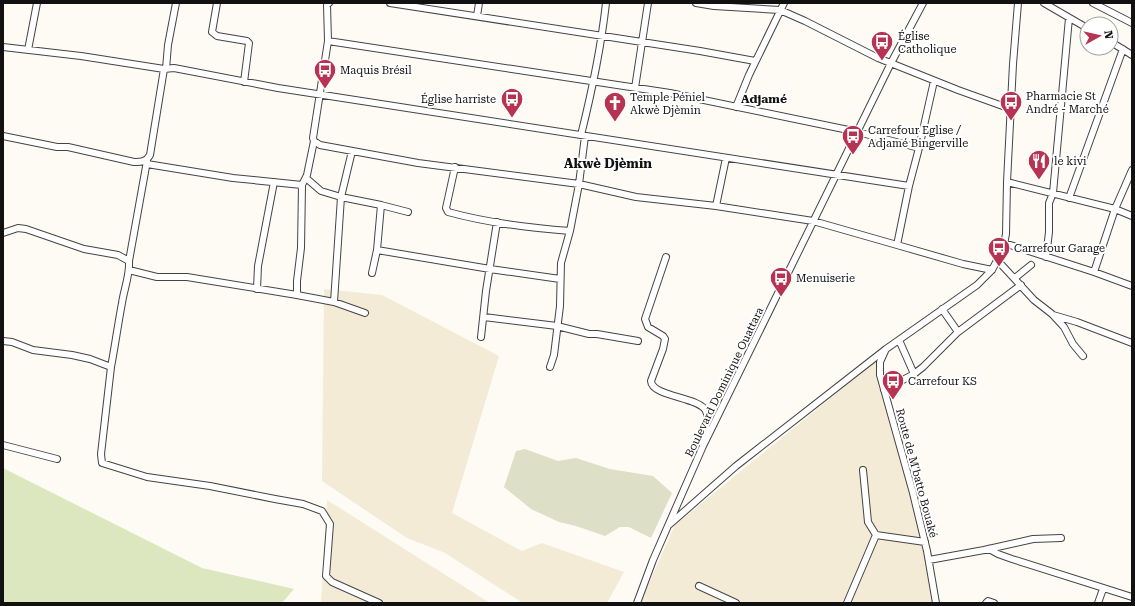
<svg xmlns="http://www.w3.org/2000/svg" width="1135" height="606" viewBox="0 0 1135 606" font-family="'Roboto Serif',serif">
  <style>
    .farmland { fill: #f3ebd6 }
    .green { fill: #dce7c0 }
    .cemetery { fill: #dde0c6 }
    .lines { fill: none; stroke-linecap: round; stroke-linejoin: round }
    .minor-casing { stroke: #444; stroke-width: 8 }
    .minor { stroke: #fff; stroke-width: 6 }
    .labels { text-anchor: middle; stroke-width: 4; stroke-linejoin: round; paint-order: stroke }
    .poi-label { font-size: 11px; fill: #111; stroke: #fff; text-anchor: start }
    .street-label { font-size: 11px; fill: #111; stroke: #fff }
    .neighbourhood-label { font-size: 12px; font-weight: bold; fill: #111; stroke: #fff }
    .quarter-label { font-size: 13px; font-weight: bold; fill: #111; stroke: #fff }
  </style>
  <rect width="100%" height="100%" fill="#fefbf5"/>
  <!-- farmland -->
  <path class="farmland" d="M324,289l58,6 117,61 -47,157 70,38 20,-8 82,29 -17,31h-84l-78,-50 -38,-15 -85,-57z
    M877,360l56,197 4,46h-297l35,-78z
    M327,500l163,103h-169z"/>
  <!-- green -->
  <path class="green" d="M3,468l199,100 92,21 -12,14h-279z"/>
  <!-- cemetery -->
  <path class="cemetery" d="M525,449l33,12 18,-3 34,11 43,7 19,17 -21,45 -22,-11h-9l-15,9 -29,-10 -17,-4 -28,-13 -27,-22 12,-36z"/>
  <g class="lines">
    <!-- minor casing -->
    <g class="minor-casing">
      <path id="minor" d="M217,3l-5,29 5,4 30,5 2,2 -5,39
        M329,3l-2,2 1,36 -15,97 1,3 6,4 98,18 161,21 57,13 80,9 97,15 84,24
        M390,3l310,48 55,10
        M696,3l18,3 66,4 25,11 73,37 80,32 53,19
        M1044,3l43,25
        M1093,3l39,20
        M477,16l2,-13
        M328,41l342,52 188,39 61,16 15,-67
        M1111,42l21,13
        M3,47l78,9 83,13 10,-1 104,20 631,98
        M28,50l9,-47
        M166,69l2,-24 8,-42
        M635,88l13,-85
        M736,107l13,-32 35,-72
        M581,135c11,-44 20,-87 25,-132
        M3,136l54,11h11l66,15c7,0 12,0 16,-7l14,-86
        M919,148l-10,38 -12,59 66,19 29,6
        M352,151l-11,46 40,8 27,7
        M147,164l86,14 69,7
        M455,167l-9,41 2,4c40,11 81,16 122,19
        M306,178l15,13 20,6 -7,105
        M1007,182l108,27 17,7
        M1069,198l54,-149
        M716,206l10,-48
        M3,233l15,-5 8,1 58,20 34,6 11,6c1,14 -5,28 -7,42 -4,21 -7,43 -11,64
        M1004,243l90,29 38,14
        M377,250l113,19 70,10
        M666,257l-21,62 3,8 15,9 2,3 -2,10 -12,32c1,16 49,16 55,30 5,11 -5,23 -3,34
        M1046,257l3,-25v-29l4,-10 16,-175
        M129,261l18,-100
        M998,261l36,39 18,14 12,13 9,17 10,12
        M129,270l28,7h30l110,18 37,7 31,11
        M1094,272l21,-63 17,-39
        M372,273l5,-23 4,-45
        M1015,278l16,-13
        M257,289l1,-23 16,-84
        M297,295v-14l4,-33 1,-63 5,-10 7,-34
        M942,309l16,23
        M1053,315l24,7 55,21
        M484,317l73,9 32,8h8l41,7
        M481,337l5,-46 11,-69
        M899,340l15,34
        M3,341l9,1 21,8 39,5 18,4 21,8 -10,87 1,9 45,14 63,9 65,13 28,5 19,7 8,13 -4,52 6,6 47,21
        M885,351l-5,11v13l33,118 14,58 9,52
        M550,367l4,-12 6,-49 1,-43 9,-32 9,-47 6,-48
        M884,390l30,-16 9,-7 35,-35 63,-47
        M3,445l54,14
        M863,470l5,52 8,13 49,7
        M670,524l66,-58 150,-117 91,-64 15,-15 11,-21 3,-15 1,-52 6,-118 5,-61
        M989,549l9,5 14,5 120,38
        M929,560l55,-10 49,-11 28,-1
        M699,586l37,17
        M637,603l16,-43 50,-114 188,-383 32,-60
        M847,603l29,-68
        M986,603l2,-2 6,2
        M1098,603l5,-14"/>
    </g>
    <!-- minor -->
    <use href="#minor" class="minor"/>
  </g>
  <!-- icons -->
  <defs>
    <g id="bus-pin" transform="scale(1.15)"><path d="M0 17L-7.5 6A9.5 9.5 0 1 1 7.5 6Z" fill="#b73354" stroke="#fff"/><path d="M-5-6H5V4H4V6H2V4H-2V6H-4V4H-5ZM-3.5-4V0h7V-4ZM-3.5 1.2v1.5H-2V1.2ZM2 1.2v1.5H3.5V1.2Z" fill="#fff"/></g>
    <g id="church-pin" transform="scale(1.15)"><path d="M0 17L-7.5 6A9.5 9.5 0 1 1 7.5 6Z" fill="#b73354" stroke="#fff"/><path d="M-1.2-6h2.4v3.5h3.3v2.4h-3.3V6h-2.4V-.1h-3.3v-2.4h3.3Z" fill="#fff"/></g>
    <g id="restaurant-pin" transform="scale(1.15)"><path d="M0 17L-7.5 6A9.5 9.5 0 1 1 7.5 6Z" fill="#b73354" stroke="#fff"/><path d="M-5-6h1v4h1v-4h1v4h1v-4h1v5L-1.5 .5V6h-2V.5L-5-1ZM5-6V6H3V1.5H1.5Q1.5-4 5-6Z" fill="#fff"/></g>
  </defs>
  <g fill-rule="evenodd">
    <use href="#bus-pin" x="882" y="42"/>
    <use href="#bus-pin" x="325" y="70"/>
    <use href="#bus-pin" x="512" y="99"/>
    <use href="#bus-pin" x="1011" y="102"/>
    <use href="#church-pin" x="615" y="103"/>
    <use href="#bus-pin" x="853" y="136"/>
    <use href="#restaurant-pin" x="1039" y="161"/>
    <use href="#bus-pin" x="999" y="248"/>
    <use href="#bus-pin" x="781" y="278"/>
    <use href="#bus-pin" x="893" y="381"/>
  </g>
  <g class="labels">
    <!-- poi labels -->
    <g class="poi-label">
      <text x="898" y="40">Église<tspan x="898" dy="13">Catholique</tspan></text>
      <text x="340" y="74">Maquis Brésil</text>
      <text x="1026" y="100">Pharmacie St<tspan x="1026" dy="13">André - Marché</tspan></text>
      <text x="630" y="101">Temple Péniel<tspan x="630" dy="13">Akwè Djèmin</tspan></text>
      <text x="496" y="103" text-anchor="end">Église harriste</text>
      <text x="868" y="134">Carrefour Eglise /<tspan x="868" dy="13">Adjamé Bingerville</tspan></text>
      <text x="1054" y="165">le kivi</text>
      <text x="1014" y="252">Carrefour Garage</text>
      <text x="796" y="282">Menuiserie</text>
      <text x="908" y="385">Carrefour KS</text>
    </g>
    <!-- street labels -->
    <g class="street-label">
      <text transform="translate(724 382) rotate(-64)" y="4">Boulevard Dominique Ouattara</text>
      <text transform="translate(917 473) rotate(75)" y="4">Route de M'batto Bouaké</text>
    </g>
    <!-- neighbourhood labels -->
    <g class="neighbourhood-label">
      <text x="764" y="103">Adjamé</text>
    </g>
    <!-- quarter labels -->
    <g class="quarter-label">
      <text x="608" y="168">Akwè Djèmin</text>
    </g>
  </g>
  <!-- border -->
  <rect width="1135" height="606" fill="none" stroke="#111111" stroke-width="8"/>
  <!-- north arrow -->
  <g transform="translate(1099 36) rotate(82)"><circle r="19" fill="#ffffff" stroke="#a0a0a0"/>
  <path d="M0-3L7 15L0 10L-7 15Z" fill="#b73354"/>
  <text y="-6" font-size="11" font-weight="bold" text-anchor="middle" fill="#111111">N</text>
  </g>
</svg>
